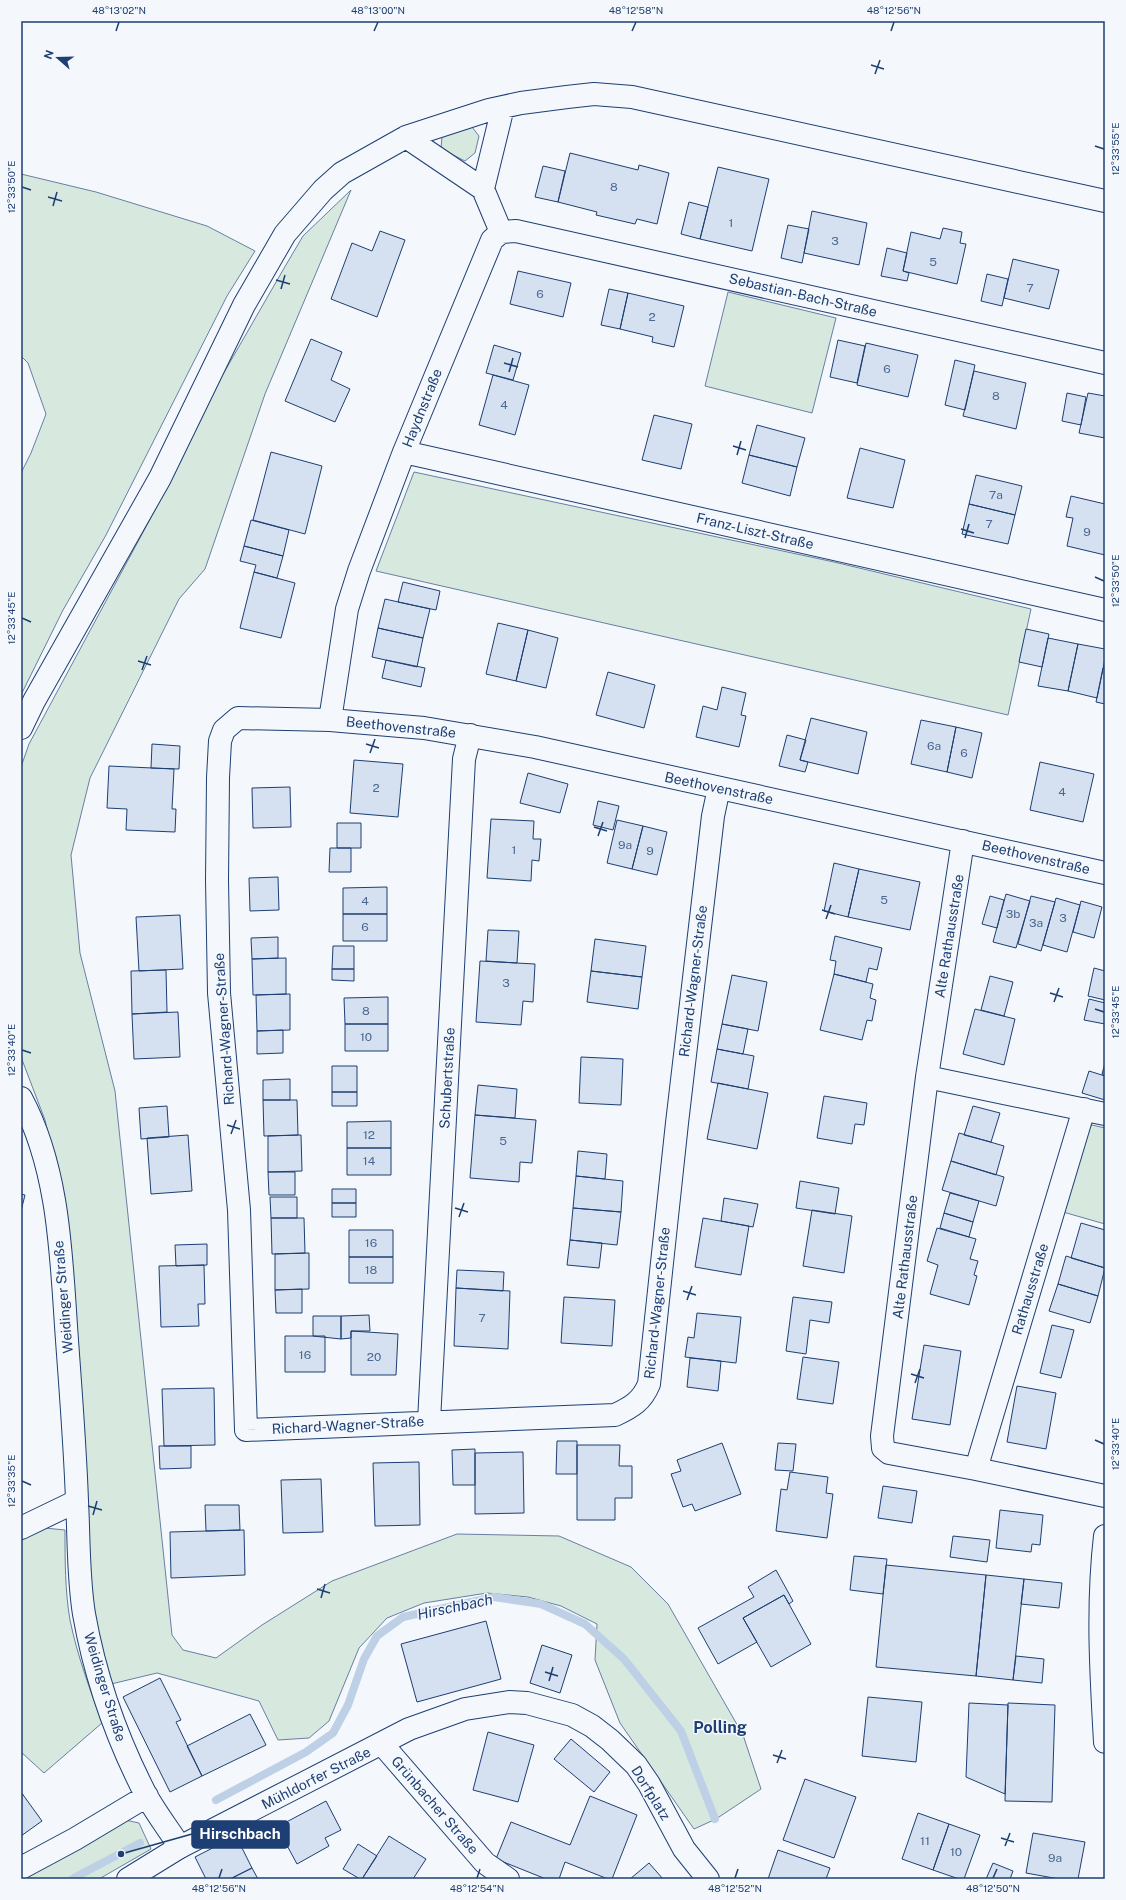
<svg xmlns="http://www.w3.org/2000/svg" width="1126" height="1900" viewBox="0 0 1126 1900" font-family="'Public Sans',sans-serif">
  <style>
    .green { fill: #d7e8df; stroke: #687fa3 }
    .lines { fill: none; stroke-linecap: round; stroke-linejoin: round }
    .stream { stroke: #bed0e5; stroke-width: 8 }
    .building { fill: #d5e0f0; stroke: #1d3f73 }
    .street-casing { stroke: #1d3f73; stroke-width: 24 }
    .secondary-casing { stroke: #1d3f73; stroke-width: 24 }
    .street { stroke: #f4f7fb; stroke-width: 22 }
    .secondary { stroke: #f4f7fb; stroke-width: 22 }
    .ticks { fill: none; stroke: #1d3f73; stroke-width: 1.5 }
    .labels { text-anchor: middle; stroke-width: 3; stroke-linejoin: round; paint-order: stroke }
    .number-label { font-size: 12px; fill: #4b6792 }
    .street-label { font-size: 14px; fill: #1d3f73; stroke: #f4f7fb }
    .water-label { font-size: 15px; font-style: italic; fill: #1d3f73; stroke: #f4f7fb }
    .quarter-label { font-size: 16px; font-weight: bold; fill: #1d3f73; stroke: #f4f7fb }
    .leader { fill: none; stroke: #1d3f73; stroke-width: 1.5 }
    .callout-dot { fill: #1d3f73; stroke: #f4f7fb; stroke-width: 1.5 }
    .callout { fill: #1d3f73; stroke: #1d3f73; stroke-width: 1.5 }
    .callout-label { font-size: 15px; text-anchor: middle; font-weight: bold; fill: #fff }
    .neatline { fill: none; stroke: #1d3f73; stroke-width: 1.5 }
    .ticks-label { font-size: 10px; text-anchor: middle; fill: #1d3f73 }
  </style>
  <rect width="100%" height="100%" fill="#f4f7fb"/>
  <!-- green -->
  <path class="green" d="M472,127l7,9 -4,17 -10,8 -24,-12 1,-13z
    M21,174l75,18 111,34 48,25 -28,45 -121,239 -43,75 -42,85v-222l10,-20 15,-39 -18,-51 -7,-7z
    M351,190l-86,204 -60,175 -26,30 -89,179 -19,77 9,98 35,138 57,544 11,15 33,8 46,-33 70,-44 125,-47 102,2 72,31 37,37 75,131 18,54 -45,30 -22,10 -74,-106 -25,-63 2,-36 -36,-18 -33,-9 -41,-4 -63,10 -37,15 -28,30 -30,73 -20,17 -31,2 -19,-39 -102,-28 -46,11 -16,-52 -40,-469 -10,-43 -24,-63v-290l8,-23 140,-260 53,-108 61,-106 20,-34z
    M728,292l108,26 -24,95 -107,-27z
    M414,472l420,90 197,47 -23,106 -632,-144z
    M1092,1125l13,3v96l-42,-12 23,-82z
    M45,1528l20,2c0,30 0,61 5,90 7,35 20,69 32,103l-58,50 -23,-21v-218z
    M125,1820l14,3 12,26 -52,30h-78v-2z"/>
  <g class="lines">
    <!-- stream -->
    <path class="stream" d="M216,1800l90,-48 27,-19 15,-28 16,-46 13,-23 26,-19 91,-20 47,7 44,20 39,35 57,72 34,88
      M72,1879l68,-36"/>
  </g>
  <!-- building -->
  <path class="building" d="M570,153l68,17 1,-5 30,8 -12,51 -20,-5 -2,5 -39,-9 1,-3 -39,-10z
    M543,166l22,5 -7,31 -23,-5z
    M718,167l51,12 -17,72 -52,-12z
    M689,202l19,5 -8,32 -19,-5z
    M812,211l55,12 -8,42 -55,-12z
    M788,225l21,4 -7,34 -21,-5z
    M943,228l19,4 -2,11 6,1 -9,40 -54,-13 8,-39 29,7z
    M380,231l25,9 -28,77 -46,-18 21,-56 20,8z
    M887,248l20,5 -4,18 6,2 -2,8 -26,-5z
    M1013,259l46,11 -10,39 -45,-11z
    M518,271l53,12 -8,34 -53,-13z
    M987,274l21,5 -6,27 -21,-5z
    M609,289l19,4 -8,36 -19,-4z
    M628,293l56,13 -10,41 -22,-5 1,-5 -33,-8z
    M311,339l31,13 -11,28 19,9 -15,33 -50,-21z
    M838,340l27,6 -8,37 -27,-6z
    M866,343l52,12 -10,42 -51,-12z
    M494,345l27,8 -8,27 -27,-7z
    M955,360l20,5 -10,45 -20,-5z
    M974,371l52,12 -10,46 -53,-13z
    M493,375l36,10 -14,50 -36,-10z
    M1067,393l19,4 -5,28 -19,-4z
    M1088,393l17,3v42l-26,-5z
    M654,415l38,9 -11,45 -39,-9z
    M757,425l48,13 -8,29 -48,-12z
    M860,448l45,12 -12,48 -46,-10z
    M271,452l51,14 -17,68 -52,-14z
    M749,455l48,12 -7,29 -48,-13z
    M976,475l46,11 -7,29 -46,-11z
    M1071,496l34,8v51l-38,-9 6,-28 -7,-1z
    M969,504l46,11 -7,29 -46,-10z
    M251,520l38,10 -6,26 -39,-10z
    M244,546l39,10 -6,22 -23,-6 2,-7 -16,-4z
    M254,572l41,11 -14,55 -41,-10z
    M403,582l37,9 -4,19 -38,-8z
    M385,599l45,10 -7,29 -45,-10z
    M498,623l30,7 -12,51 -30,-7z
    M378,628l45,10 -6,29 -45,-10z
    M1026,629l23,5 -7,33 -23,-5z
    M528,630l30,8 -12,50 -30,-7z
    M1048,638l30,6 -10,47 -30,-5z
    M1078,644l27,5v10l-8,39 -29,-7z
    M386,660l39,8 -4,19 -39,-9z
    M1103,668h2v36l-9,-2z
    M608,672l47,13 -11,43 -48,-13z
    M722,687l24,6 -5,22 5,1 -7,31 -43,-10 7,-31 14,4z
    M811,718l56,14 -9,42 -58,-14z
    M921,720l35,7 -9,45 -36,-8z
    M956,727l26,6 -10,45 -25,-6z
    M787,735l19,5 -6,20 8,2 -3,10 -26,-6z
    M152,744l28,2 -1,23 -28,-1z
    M354,760l49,4 -5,53 -48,-4z
    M1040,762l54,12 -11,48 -53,-12z
    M109,766l65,3 -2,40h4l-1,23 -49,-2 1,-21 -20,-1z
    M528,773l40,11 -8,29 -40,-10z
    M290,787l1,40 -38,1 -1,-40z
    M598,801l21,5 -6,24 -20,-5z
    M491,819l43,2 -1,18h8l-2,22 -7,-1 -1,21 -44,-3z
    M617,820l26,6 -11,43 -25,-6z
    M337,823h24v25h-24z
    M643,826l24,6 -10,43 -25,-6z
    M330,848h21v24h-22z
    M834,863l25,6 -11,48 -24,-6z
    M859,869l61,13 -10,48 -62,-13z
    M278,877l1,33 -29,1 -1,-33z
    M387,887v27h-44v-26z
    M1006,894l24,7 -14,47 -23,-6z
    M990,896l14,4 -7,28 -15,-4z
    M1031,896l24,6 -14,49 -23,-7z
    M1056,898l24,7 -13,47 -24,-7z
    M1081,901l21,6 -8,31 -21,-6z
    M343,914h44v27h-44z
    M180,915l3,54 -44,2 -3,-54z
    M488,930l31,1 -2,32 -31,-2z
    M835,936l47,12 -5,22 -8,-2 -3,14 -32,-8 2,-13 -6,-1z
    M278,937v21l-26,1 -1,-21z
    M595,939l51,7 -4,31 -51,-6z
    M333,946h21v23h-22z
    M286,958v36l-33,1 -1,-36z
    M480,961l55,3 -2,38 -10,-1 -2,24 -45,-3z
    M1094,968l11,3v29l-17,-4z
    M332,969h22v12l-22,-1z
    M166,970l1,42 -35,2 -1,-43z
    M591,971l51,6 -4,32 -51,-7z
    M834,974l39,10 -3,14 6,2 -4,21 -5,-1 -5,20 -42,-10z
    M732,975l35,7 -9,49 -36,-7z
    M990,976l23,6 -9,34 -23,-6z
    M290,994v36l-33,1 -1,-36z
    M388,997v27h-43l-1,-26z
    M1089,999l16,4v21l-21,-4z
    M975,1009l40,10 -11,46 -41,-11z
    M178,1012l2,45 -46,2 -2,-45z
    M345,1024h43v27h-43z
    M722,1024l26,5 -5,25 -26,-5z
    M283,1030v23l-26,1v-23z
    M717,1049l37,7 -6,33 -37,-7z
    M581,1057l42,2 -2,46 -42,-2z
    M1105,1063v13l-3,-2z
    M332,1066h25v26h-25z
    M1089,1071l16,5v24l-23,-7z
    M290,1079v21h-27v-20z
    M718,1083l50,10 -11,56 -50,-10z
    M478,1085l39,4 -2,29 -40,-3z
    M332,1092h25v14h-25z
    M824,1096l43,7 -3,22 -9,-1 -3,20 -35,-6z
    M263,1100h34l1,35 -34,1z
    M167,1106l2,31 -28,2 -2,-31z
    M973,1106l27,7 -9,29 -27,-7z
    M475,1115l61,5 -4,43 -12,-1 -1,20 -49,-4z
    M391,1121v27h-44v-26z
    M959,1133l45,13 -8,29 -45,-14z
    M188,1135l4,56 -41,3 -4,-56z
    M301,1135l1,36 -34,1v-36z
    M347,1148h44v27h-44z
    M578,1151l29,3 -2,25 -29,-3z
    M951,1161l53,16 -8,29 -54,-16z
    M268,1172h27v23h-26z
    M576,1176l47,5 -2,31 -48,-4z
    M800,1181l39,7 -4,26 -39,-6z
    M332,1189h24v14h-24z
    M950,1193l29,8 -6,21 -29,-9z
    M21,1194l4,1 -4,16z
    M270,1197h27v21h-26z
    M724,1198l34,6 -5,23 -32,-6z
    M332,1203h24v14h-24z
    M573,1208l48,4 -4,33 -47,-5z
    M812,1210l40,6 -8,57 -41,-7z
    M944,1213l29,9 -4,15 -29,-9z
    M271,1218h33l1,35 -33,1z
    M703,1218l46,8 -8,49 -46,-8z
    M1081,1223l24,7v38l-34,-10z
    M937,1228l39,11 -6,20 8,2 -4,14 3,1 -8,29 -39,-11 8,-29 -11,-4z
    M349,1230h44v27h-44z
    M570,1240l32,3 -3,25 -32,-3z
    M207,1244v21l-31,1 -1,-21z
    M309,1253v36l-34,1v-36z
    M1066,1256l39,12 -7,28 -40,-12z
    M349,1257h44v26h-44z
    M204,1265l1,39h-7l1,22 -38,1 -2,-61z
    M457,1270l47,2 -1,19 -47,-3z
    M1058,1284l40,12 -8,27 -41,-12z
    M456,1288l54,3 -2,58 -54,-3z
    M302,1289v24h-26l-1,-23z
    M564,1297l51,3 -3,46 -51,-3z
    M793,1297l39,5 -3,21 -19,-3 -4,34 -20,-3z
    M697,1313l44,4 -5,46 -51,-6 3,-20 6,1z
    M369,1315l1,16h-19v7l-10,1v-23z
    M313,1316h28v23l-28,-3z
    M1052,1325l22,5 -13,48 -21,-5z
    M351,1331l47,3 -2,41h-45z
    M285,1336h40v36h-40z
    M924,1345l37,6 -11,74 -38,-6z
    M803,1357l36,5 -6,42 -36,-5z
    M690,1358l31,3 -3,30 -31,-4z
    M1017,1386l39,7 -10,56 -39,-7z
    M214,1388l1,57 -51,1 -2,-57z
    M557,1441h20v33h-21z
    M722,1443l19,51 -46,17 -3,-7 -9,3 -12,-33 10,-3 -4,-11z
    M778,1443l18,1 -3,27 -18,-1z
    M577,1445h43l-1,21h13v32h-17v22h-38z
    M159,1446h32v22l-31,1z
    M475,1449v36h-22l-1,-35z
    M523,1452l1,61 -49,1v-61z
    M419,1462l1,63 -45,1 -2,-63z
    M790,1472l38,5 -2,16 7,1 -6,44 -51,-7 5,-42 6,1z
    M321,1479l2,53 -40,1 -2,-53z
    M883,1486l34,5 -5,32 -34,-5z
    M205,1505h34l1,25 -34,1z
    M1000,1510l43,5 -3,30 -8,-1 -1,8 -35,-4z
    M244,1530l1,45 -74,3 -1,-46z
    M953,1536l37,4 -3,22 -37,-5z
    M854,1556l33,3 -4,35 -33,-4z
    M886,1565l100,10 -10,101 -100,-9z
    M776,1570l17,31 -4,3 -5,-9 -41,23 14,24 -39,22 -20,-36 56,-31 -6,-10z
    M986,1575l38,4 -11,101 -37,-4z
    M1024,1579l38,4 -3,25 -38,-4z
    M784,1595l27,49 -40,23 -28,-49z
    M486,1621l15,58 -84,23 -16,-58z
    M542,1645l30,10 -12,38 -30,-10z
    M1016,1656l28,3 -2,24 -29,-3z
    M160,1678l21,42 -5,2 26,54 -32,16 -47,-95z
    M868,1697l54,5 -6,60 -54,-6z
    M969,1703l39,2 -3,89 -39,-17z
    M1008,1703l47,2 -3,97 -47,-1z
    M250,1714l16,31 -64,31 -15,-30z
    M488,1732l46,13 -16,57 -45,-12z
    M571,1739l39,33 -16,20 -40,-33z
    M805,1779l51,18 -22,61 -51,-18z
    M21,1792l21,29 -21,15z
    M590,1796l47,19 -25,64h-4l-43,-17 -6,17h-13l-50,-20 15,-37 59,23z
    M326,1801l15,29 -16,8 4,8 -32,18 -20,-37z
    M918,1813l31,11 -16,46 -31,-11z
    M949,1824l31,11 -16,44h-5l-26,-9z
    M1033,1833l52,9 -7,37h-19l-33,-6z
    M236,1836l16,32 -22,11h-24l-11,-22z
    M389,1836l37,23 -13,20h-51z
    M358,1844l19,12 -15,23h-2l-17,-10z
    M778,1850l52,18 -4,11h-58z
    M649,1863l14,16h-33z
    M993,1863l20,8 -3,8h-24z
    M252,1868l6,11h-28z"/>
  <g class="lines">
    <!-- street casing -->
    <g class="street-casing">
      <path id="street" d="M406,137l77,52
        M501,232l15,-1 589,132
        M404,452l701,158
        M330,720l17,-111 12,-38 45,-119 88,-212 9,-8 -18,-43 20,-82
        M21,728l13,-27 126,-223 84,-173 41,-71 38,-44 19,-17 64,-36 83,-27 32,-7 46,-6 27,-3 38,3 473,104
        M719,788l-6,28 -36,307 -28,261c-7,17 -17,23 -34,31l-369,15 -7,-220 -20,-217 -2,-113 1,-102 2,-37 4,-11 14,-12 92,2 94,8 111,19 570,126
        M963,841l-36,236 -45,359 1,12 6,5 87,16 129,27
        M927,1077l178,37
        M21,1098c37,69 40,152 45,228 4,58 9,117 11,175 2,38 1,76 7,113 11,62 33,125 62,181 10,18 23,35 34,52
        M429,1421l35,-662 6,-24
        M976,1469l108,-360
        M21,1528l56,-27
        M382,1744l103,119 23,16
        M21,1868l54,-29 72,-43"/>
    </g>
    <!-- secondary casing -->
    <g class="secondary-casing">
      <path id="secondary" d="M1105,1536c-8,69 -4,137 0,206
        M128,1879l52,-32 229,-118 56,-20 44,-7 18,1 45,12 20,11 18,14 26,25 13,19 35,65 24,30"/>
    </g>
    <!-- street -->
    <use href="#street" class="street"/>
    <!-- secondary -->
    <use href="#secondary" class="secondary"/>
  </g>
  <!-- ticks -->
  <path class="ticks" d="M116,31l3,-9M374,31l4,-9M632,31l4,-9M891,31l3,-9M871,65l13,4M875,74l5,-14M1095,146l9,3M22,187l9,3M48,197l14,4M53,206l4,-14M276,280l14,4M281,289l4,-14M504,363l14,4M509,372l4,-14M733,446l13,4M737,455l4,-14M961,529l13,4M965,538l4,-14M1095,577l9,4M22,618l9,4M138,661l13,4M142,670l5,-14M366,744l13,4M370,753l5,-14M594,827l13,4M598,836l5,-14M822,910l13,4M826,919l5,-14M1050,993l13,4M1054,1002l5,-14M1095,1009l9,3M22,1050l9,3M227,1125l13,4M231,1134l5,-14M455,1208l13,4M459,1217l5,-14M683,1291l13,4M687,1300l5,-14M911,1374l13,4M915,1383l5,-14M1095,1440l9,4M22,1481l9,4M88,1506l14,4M93,1515l4,-14M317,1589l13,4M321,1598l4,-14M545,1672l13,4M549,1681l4,-14M773,1755l13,4M777,1763l5,-13M1001,1838l13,4M1005,1846l5,-13M219,1878l3,-9M477,1878l3,-9M735,1878l3,-9M993,1878l4,-9"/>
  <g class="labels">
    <!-- number labels -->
    <g class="number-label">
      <text x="614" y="191">8</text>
      <text x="731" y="227">1</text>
      <text x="835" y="245">3</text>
      <text x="933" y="266">5</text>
      <text x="1030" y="292">7</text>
      <text x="540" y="298">6</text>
      <text x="652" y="321">2</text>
      <text x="887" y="373">6</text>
      <text x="996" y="400">8</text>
      <text x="504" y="409">4</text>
      <text x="996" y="499">7a</text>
      <text x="989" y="528">7</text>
      <text x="1087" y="536">9</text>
      <text x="934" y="750">6a</text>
      <text x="964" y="757">6</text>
      <text x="376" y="792">2</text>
      <text x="1062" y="796">4</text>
      <text x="625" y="849">9a</text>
      <text x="514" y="854">1</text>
      <text x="650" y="855">9</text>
      <text x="884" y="904">5</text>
      <text x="365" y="905">4</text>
      <text x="1013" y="918">3b</text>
      <text x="1063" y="922">3</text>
      <text x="1036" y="927">3a</text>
      <text x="365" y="931">6</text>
      <text x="506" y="987">3</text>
      <text x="366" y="1015">8</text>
      <text x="366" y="1041">10</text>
      <text x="369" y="1139">12</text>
      <text x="503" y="1145">5</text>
      <text x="369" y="1165">14</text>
      <text x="371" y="1247">16</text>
      <text x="371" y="1274">18</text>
      <text x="482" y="1322">7</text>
      <text x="305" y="1359">16</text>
      <text x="374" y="1361">20</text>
      <text x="925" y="1845">11</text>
      <text x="956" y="1856">10</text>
      <text x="1055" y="1862">9a</text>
    </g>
    <!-- street labels -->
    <g class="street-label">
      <text transform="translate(803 295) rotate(13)" y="5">Sebastian-Bach-Straße</text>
      <text transform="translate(422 408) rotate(-68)" y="5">Haydnstraße</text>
      <text transform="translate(755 531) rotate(13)" y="5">Franz-Liszt-Straße</text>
      <text transform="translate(401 727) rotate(6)" y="5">Beethovenstraße</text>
      <text transform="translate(719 788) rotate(12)" y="5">Beethovenstraße</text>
      <text transform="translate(1036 857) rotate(13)" y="5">Beethovenstraße</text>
      <text transform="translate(949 936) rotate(-81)" y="5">Alte Rathausstraße</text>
      <text transform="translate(693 981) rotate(-83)" y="5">Richard-Wagner-Straße</text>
      <text transform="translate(224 1029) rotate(-94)" y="5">Richard-Wagner-Straße</text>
      <text transform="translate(447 1078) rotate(-87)" y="5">Schubertstraße</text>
      <text transform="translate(905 1257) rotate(-83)" y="5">Alte Rathausstraße</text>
      <text transform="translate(1030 1289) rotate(-73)" y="5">Rathausstraße</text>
      <text transform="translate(63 1297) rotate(-95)" y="5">Weidinger Straße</text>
      <text transform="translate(657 1303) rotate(-84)" y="5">Richard-Wagner-Straße</text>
      <text transform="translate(348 1425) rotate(-3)" y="5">Richard-Wagner-Straße</text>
      <text transform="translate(105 1687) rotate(73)" y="5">Weidinger Straße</text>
      <text transform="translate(316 1778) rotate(-27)" y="5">Mühldorfer Straße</text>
      <text transform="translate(651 1793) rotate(58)" y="5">Dorfplatz</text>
      <text transform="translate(435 1805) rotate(49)" y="5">Grünbacher Straße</text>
    </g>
    <!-- water labels -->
    <g class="water-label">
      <text transform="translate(455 1607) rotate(-12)" y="5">Hirschbach</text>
    </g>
    <!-- quarter labels -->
    <g class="quarter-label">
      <text x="720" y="1733">Polling</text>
    </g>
  </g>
  <!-- callouts -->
  <path class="leader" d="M121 1854L192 1834"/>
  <circle class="callout-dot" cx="121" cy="1854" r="4"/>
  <rect class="callout" x="192" y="1821" width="97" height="27" rx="4"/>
  <g class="callout-label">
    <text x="240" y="1839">Hirschbach</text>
  </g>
  <!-- border -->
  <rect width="1126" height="1900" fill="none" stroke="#f4f7fb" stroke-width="44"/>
  <!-- north arrow -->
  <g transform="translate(58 58) rotate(290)" stroke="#f4f7fb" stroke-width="3" paint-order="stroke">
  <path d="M0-3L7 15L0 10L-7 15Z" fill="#1d3f73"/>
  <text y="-6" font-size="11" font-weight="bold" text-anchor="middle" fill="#1d3f73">N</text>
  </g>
  <rect x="22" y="22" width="1082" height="1856" class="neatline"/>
  <g class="ticks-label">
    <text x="119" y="14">48°13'02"N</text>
    <text x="378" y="14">48°13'00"N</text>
    <text x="636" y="14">48°12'58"N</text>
    <text x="894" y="14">48°12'56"N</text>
    <text transform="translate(1115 149) rotate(-90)" y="4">12°33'55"E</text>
    <text transform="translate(11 187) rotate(-90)" y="4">12°33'50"E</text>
    <text transform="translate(1115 581) rotate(-90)" y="4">12°33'50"E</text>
    <text transform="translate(11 618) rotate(-90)" y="4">12°33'45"E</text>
    <text transform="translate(1115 1012) rotate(-90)" y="4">12°33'45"E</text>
    <text transform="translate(11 1050) rotate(-90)" y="4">12°33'40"E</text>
    <text transform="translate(1115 1444) rotate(-90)" y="4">12°33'40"E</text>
    <text transform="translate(11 1481) rotate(-90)" y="4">12°33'35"E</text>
    <text x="219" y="1892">48°12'56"N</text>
    <text x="477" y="1892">48°12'54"N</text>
    <text x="735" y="1892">48°12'52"N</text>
    <text x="993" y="1892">48°12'50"N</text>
  </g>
</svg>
